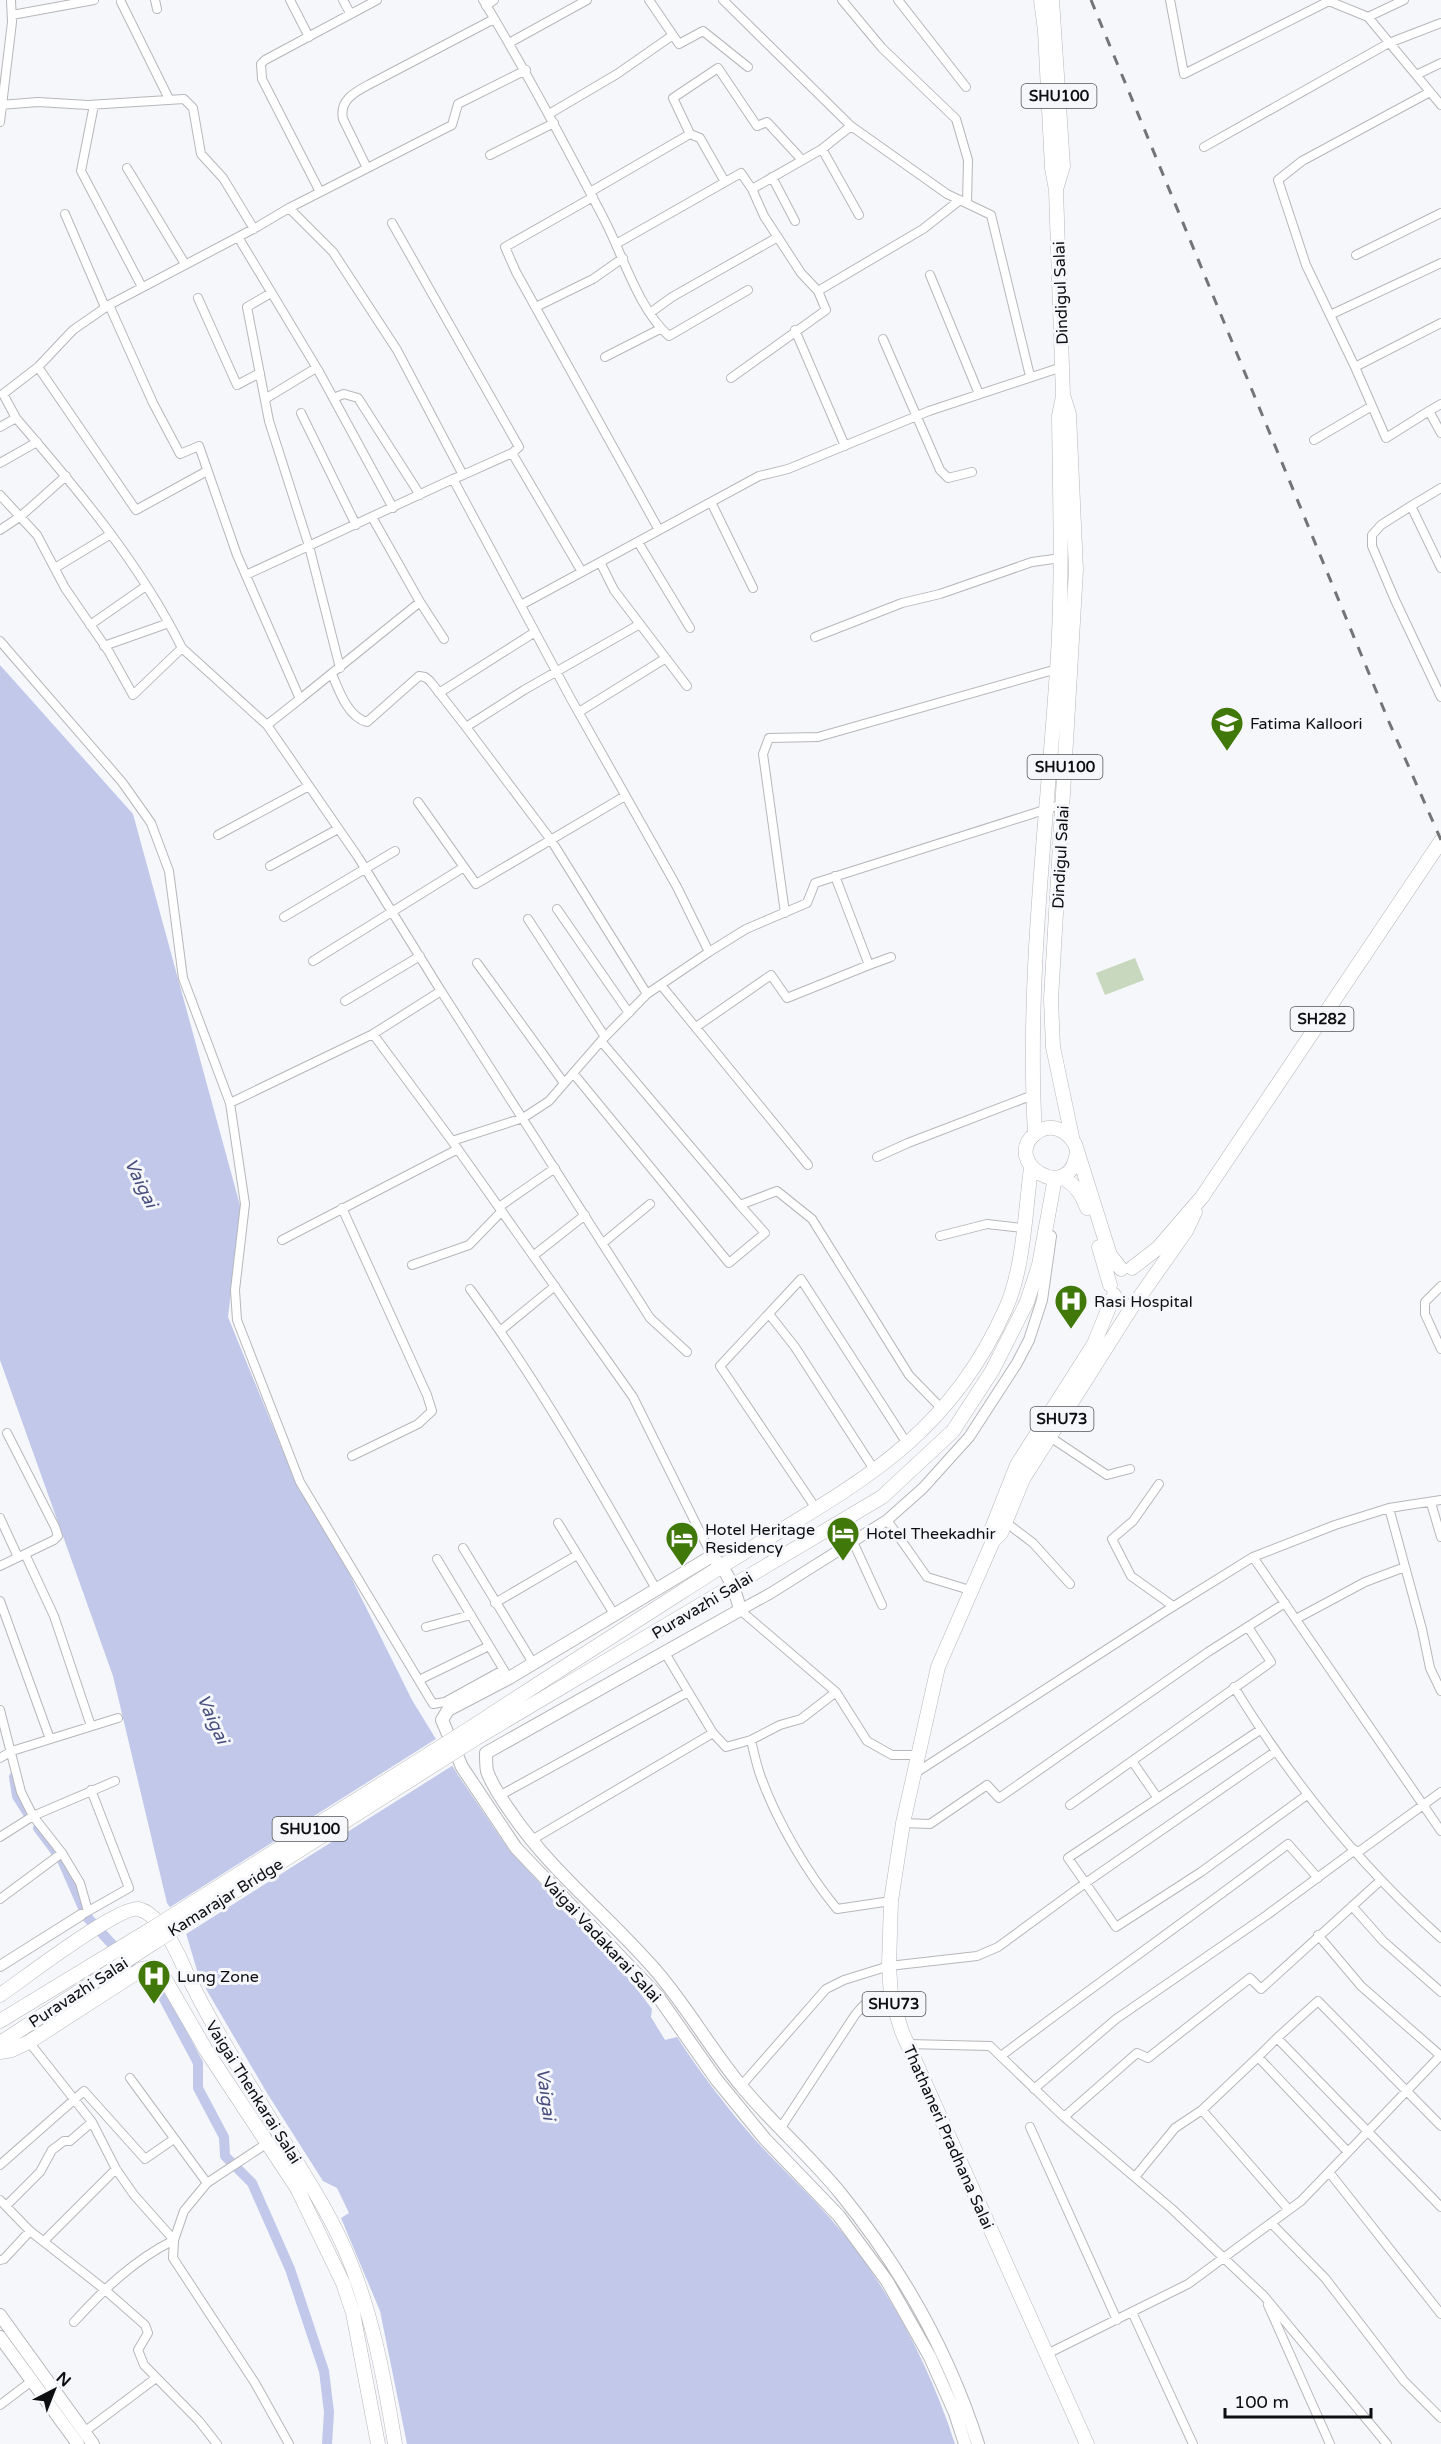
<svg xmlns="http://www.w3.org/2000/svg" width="1441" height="2444" viewBox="0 0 1441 2444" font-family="'Varela Round',sans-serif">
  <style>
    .green { fill: #c8d8bf }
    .water { fill: #c1c8ea }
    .pier { fill: #f6f7fa }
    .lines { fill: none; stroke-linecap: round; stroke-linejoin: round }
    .canal { stroke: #c1c8ea; stroke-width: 10 }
    .minor-casing { stroke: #b6b7ba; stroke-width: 10 }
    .tertiary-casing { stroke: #b6b7ba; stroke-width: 12 }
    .secondary-casing { stroke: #b6b7ba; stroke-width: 14 }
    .primary-casing { stroke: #b6b7ba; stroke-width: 15 }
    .minor { stroke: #fff; stroke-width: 8 }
    .tertiary { stroke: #fff; stroke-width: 10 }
    .secondary { stroke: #fff; stroke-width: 12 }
    .primary { stroke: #fff; stroke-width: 14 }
    .rail { stroke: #737476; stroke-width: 3; stroke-dasharray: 10 10; stroke-linecap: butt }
    .primary-bridge-casing { stroke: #b6b7ba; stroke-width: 15; stroke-linecap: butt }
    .primary-bridge { stroke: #fff; stroke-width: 14 }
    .labels { text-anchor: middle; stroke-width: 6; stroke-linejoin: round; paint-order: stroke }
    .shield { fill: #f6f7fa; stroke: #535456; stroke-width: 1.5 }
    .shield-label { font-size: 15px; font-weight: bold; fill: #0d0e0f }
    .street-label { font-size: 16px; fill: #0d0e0f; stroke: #f6f7fa }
    .poi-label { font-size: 16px; fill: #0d0e0f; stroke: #f6f7fa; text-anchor: start }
    .water-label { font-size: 18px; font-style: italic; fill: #484f7e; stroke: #f6f7fa }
  </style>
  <rect width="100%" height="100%" fill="#f6f7fa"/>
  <!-- green -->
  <path class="green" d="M1135,958l9,22 -39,15 -9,-22z"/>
  <!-- water -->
  <path class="water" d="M0,665l133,149 108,395 -13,108 70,171 36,55 78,157 46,75 51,75 121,130 22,29 -1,8 14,23 12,-3c24,37 51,72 80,105 24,26 50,50 73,76 56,64 99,145 125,226h-548l-27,-133 -39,-93 8,-5 -12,-25 -14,-7 -56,-88 -68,-116 -14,-47 -18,-27 -54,-227 -113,-316z"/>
  <!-- pier -->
  <path class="pier" d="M439,1737l16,27 -272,172 -16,-27z"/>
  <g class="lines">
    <!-- canal -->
    <path class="canal" d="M14,1777l3,19 12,19
      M38,1828l24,32 25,57 34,37
      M133,1968l30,29 35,66v25l26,49 1,19 27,27 38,86 34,102 5,41 -2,32"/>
    <!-- minor casing -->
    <g class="minor-casing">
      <path id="minor" d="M155,0l2,9
        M290,0l19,37
        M343,0l7,13
        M483,0c44,72 83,146 122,221 18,35 34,89 64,115l79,-46
        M649,0l30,44 24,-13 45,36
        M723,0l128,126 96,68 44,21 39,161
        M842,0l40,48 74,71 12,41 -1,43
        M898,0l68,87
        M1170,0l14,74 145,-73 39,16 73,88
        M121,2l48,97
        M486,6l8,-6
        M12,15l82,-15
        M1368,17l36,-17
        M509,43l78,-43
        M1416,75l25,-12
        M1430,92l-128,69 -24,19 28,85 24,50 111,-52
        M0,105l38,-3 50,3 96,-6 9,9 8,46 22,24 31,51
        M94,105l-13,66 61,116
        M549,114l68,-40 56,-39
        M0,122l12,-100 -1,-22
        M690,134l-17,-36 45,-30 39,58 10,-4 35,38
        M1204,147l185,-104 52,-20
        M822,149l37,66
        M490,155l64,-32
        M127,168l58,96
        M367,168l-24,-49c-4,-19 12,-27 27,-35l124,-65
        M772,177l23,44
        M320,192l-58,-113 -1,-15 4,-4 112,-60
        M590,192l100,-58 10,4 25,44
        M593,197l-88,50 11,25 143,258
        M289,208l44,44 64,98 66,125 -10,4 118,220 106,188 32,65 -62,42 -46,47 139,164 37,-14 35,28 97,156 34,35
        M65,214l40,93
        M392,223l127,224 -7,6
        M238,237l80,133 75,138
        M616,244l125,-71 11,16 70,-40 29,-23
        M1356,255l85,-42
        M930,275l49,119
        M818,291l105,-62 37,-29
        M271,293l-24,14 22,114 40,125 31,122
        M198,298l39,87 23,-12
        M109,305l44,98 27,51 19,-8 38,109 63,144 -33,26
        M536,307l57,-28 30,-21
        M650,313l22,-16 106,-60
        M1330,315l25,52 86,-44
        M795,330l50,116
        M883,339l57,131 8,8 24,-6
        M605,357l55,-28
        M38,367l98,143 71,-39
        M1355,367l31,71 43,-27
        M731,378l95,-68 -8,-19 -17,-18 -37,-57 -12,-27
        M333,398l11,-4 14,4 62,97
        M265,399l51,-31
        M1441,404l-12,7 12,22
        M301,413l55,112
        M16,418c62,72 123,144 166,230
        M0,427l16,-9 -13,-24 35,-27 35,-37 36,-25 148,-78 32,-19 163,-83 6,-21 68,-34
        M1314,440l58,-34
        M0,463l37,-21
        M463,475l49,-22 70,119
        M1441,488l-30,18 30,62
        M0,495l37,40 28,53 44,64 24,43 49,-47 85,77 91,132 83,134 -68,43 79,107 181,256 79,159
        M711,502l42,86
        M1411,506l-30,19 -9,10v11l23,54 46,97
        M372,517l48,85 24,37
        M0,530l21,-14 45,-40
        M638,542l52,86
        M600,562l14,28 73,96
        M55,568l56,-34
        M246,575l207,-96
        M521,605l238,-129 29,-7 141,-58 133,-44
        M90,625l56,-39
        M815,637l87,-34 38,-9 92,-32 29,-4
        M0,641l122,141 29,41 18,48 14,107 47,125 143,-69
        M104,646l65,-23
        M332,674c7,17 16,43 35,48l52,-46 6,1 5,4 36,46 58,-37 116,-66
        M439,693l96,-61
        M300,699l120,-97
        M579,712l87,-54
        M466,727l85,113 96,154
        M418,802l58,82 149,-88
        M218,835l91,-49
        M270,866l68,-37
        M835,876l34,89 22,-8
        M557,909l72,104
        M785,913l-22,-159 6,-16 49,-1 239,-68
        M284,917l111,-66
        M528,919l77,118
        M709,952l37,-23 61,-26 8,-20 248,-79
        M313,961l151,-94
        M477,963l87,120
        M661,985l147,180
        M441,991l209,327 37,34
        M345,1001l75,-45
        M696,1027l75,-52 16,23 82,-33
        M573,1073l156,190 36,-30 -25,-28
        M230,1103l15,101 -10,86 2,30 63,162 133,222 12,-2 58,-32
        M452,1141l71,-23 26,-17 52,-60
        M877,1157l31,-14 125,-48
        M499,1207l56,-39
        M342,1208l85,187 5,16 -14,13 -66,32
        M940,1236l47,-12 36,4
        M282,1240l176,-91
        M603,1243l47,-39
        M533,1256l52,-41
        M412,1265l57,-20 33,-34
        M1441,1286l-16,16v12l16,35
        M470,1289c70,95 128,198 186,300
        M769,1314l26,33 80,124
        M500,1331l55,-45
        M7,1433l48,94 3,9 -4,4 -29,14
        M1050,1437l57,38 23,-6
        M1159,1484l-26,37 -21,18 19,37 42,30
        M1431,1503l10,34
        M1389,1508l33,121 8,39 11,23
        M817,1510l-97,-144 81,-87 107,166
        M0,1518l18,39
        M843,1520l39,85
        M887,1520l40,57 46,14
        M1004,1521l29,22 37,41
        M558,1523l56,91
        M463,1548l70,115
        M1253,1557l188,274
        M437,1559l68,113
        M0,1566l25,-12 29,62 37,110
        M0,1601l50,138
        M495,1603l82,-48
        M740,1610l96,82 31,49 25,14h26
        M1296,1619l69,-37 40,-15
        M426,1627l45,-12
        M665,1653l48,80 13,14 25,-7 29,-15 21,-6 35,-27
        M419,1680l70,-34
        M1234,1687c57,93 126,179 207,251
        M0,1710l21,82 12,24 29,37 18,30 8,28
        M1260,1730l-192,128 48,69 85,-55 106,-77
        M751,1740c3,13 6,28 11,40 16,43 46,94 75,129l54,-8
        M0,1758l12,-7 106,-33
        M914,1774l252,-163 87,-54 82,-32 54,-17 52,-8
        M499,1796l189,-104
        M1157,1797l-25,-36 139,-99 -23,-35
        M1070,1805l62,-44
        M903,1823l27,1 57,-39 12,13 209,-146 77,-49
        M0,1837l33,-21 82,-35
        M530,1841l183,-108
        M1357,1853l84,-61
        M0,1899l62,-46
        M1352,1906l31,35 58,51
        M85,1913l44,-25 -38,-98
        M1318,1935l43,51 80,70
        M1277,2038l41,-37 123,125
        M29,2042l63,80 24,47 18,26 40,45 -1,18 82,125 34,61
        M907,2044l83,2 74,71 73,-64 11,5 102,-80 11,11 120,-109
        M1441,2055l-112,117 112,142
        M1001,2056c95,-72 192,-140 287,-212l30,34
        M1258,2057l19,-19 164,169
        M130,2078l77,105
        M741,2086l85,-97 18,-9 45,-14 88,-10 21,-9 86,-63 192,-133
        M1034,2089l82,-70 151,-104 88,-65
        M1202,2110l56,-53 90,95
        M1064,2117l108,92 92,87 123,148
        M1030,2127l87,193
        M780,2129l75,-114c13,-15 16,-20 36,-19
        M0,2165l84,-74 61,68 29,-20
        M1135,2177l40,-49 27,-18 87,100
        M0,2200l30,31 74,58 41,36 3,8 -10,17 6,15 55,56 18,23
        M6,2206l34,-34 12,-22 12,-9h6l22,-19
        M1271,2223l54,55 79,103 37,37
        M44,2241l72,-72
        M0,2260l4,-1 26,-28
        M1268,2305l62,139
        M1132,2312l61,132
        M74,2322c30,-33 60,-62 100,-82l10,-29 23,-28 62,-41
        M1047,2354l141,-70 113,-83 28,-29
        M0,2405l33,-25
        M84,2432l72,-54"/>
    </g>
    <!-- tertiary casing -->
    <g class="tertiary-casing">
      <path id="tertiary" d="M740,1610l31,-17 116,-73 36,-32 46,-51 48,-74 12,-23 13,-40 9,-64
        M0,1966l81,-51"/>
    </g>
    <!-- secondary casing -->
    <g class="secondary-casing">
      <path id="secondary" d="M0,2315l93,129
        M0,2337l78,107
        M965,2444l-10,-31 -25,-56 -43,-76 -48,-65 -74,-77 -49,-60 -59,-84 -141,-147 -54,-81 -20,-47 6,-10 61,-32 203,-122c16,16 23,32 28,54l-254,143c0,5 0,12 1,18 5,15 16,30 25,43 39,57 93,99 138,150 35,38 59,84 93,124 31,37 68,69 98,106 60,74 108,159 137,250"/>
    </g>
    <!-- primary casing -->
    <g class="primary-casing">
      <path id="primary" d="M1052,0l11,166 -6,20
        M1064,398l5,16 7,156 -25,429 2,48 19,90
        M1035,1134c-9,-155 12,-310 22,-464 6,-84 3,-169 2,-254l4,-20 -7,-206 -4,-22 -7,-137 -4,-31
        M1077,1151c-5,56 -78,11 -41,-18 15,-11 31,-3 39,11l35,111 11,14
        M1061,1177c15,8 20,16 26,31
        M1099,1247l11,38
        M1132,1268l26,-20 44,-51 239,-356
        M1141,1295l45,-64 9,-19
        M993,1541l-1,-13 25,-63 77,-121 20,-49
        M472,1727c82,-54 164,-106 247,-159 121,-76 224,-119 286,-258 19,-41 20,-98 26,-142
        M478,1737l404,-240 71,-66 39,-60 35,-69 12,-37 16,-87
        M0,1995c22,-15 118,-89 138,-86 22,4 40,44 48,63 29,61 67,118 102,176 23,37 47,75 63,116 23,58 34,119 44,180
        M0,2021l148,-90
        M0,2043l155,-101
        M0,2052l12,-2 17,-8 113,-73 12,-2 8,7 44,76 91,138 46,95 10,30 25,131
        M1087,2444l-185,-412 -11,-36 -2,-30 2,-65 12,-78 35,-156 55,-126 8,-8 22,-54 114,-180"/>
    </g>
    <!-- minor -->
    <use href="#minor" class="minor"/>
    <!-- tertiary -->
    <use href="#tertiary" class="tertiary"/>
    <!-- secondary -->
    <use href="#secondary" class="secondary"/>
    <!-- primary -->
    <use href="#primary" class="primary"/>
    <!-- rail -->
    <path class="rail" d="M1091,0l298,722 52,118"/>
    <!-- primary-bridge casing -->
    <g class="primary-bridge-casing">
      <path id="primary-bridge" d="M148,1931l324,-204
        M155,1942l323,-205"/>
    </g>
    <!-- primary-bridge -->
    <use href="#primary-bridge" class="primary-bridge"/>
  </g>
  <!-- icons -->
  <defs>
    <g id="university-pin" transform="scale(1.725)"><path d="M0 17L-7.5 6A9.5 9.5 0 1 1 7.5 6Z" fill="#40780a" stroke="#f6f7fa"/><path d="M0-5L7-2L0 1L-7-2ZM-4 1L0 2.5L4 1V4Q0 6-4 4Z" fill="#fff"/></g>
    <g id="hospital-pin" transform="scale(1.725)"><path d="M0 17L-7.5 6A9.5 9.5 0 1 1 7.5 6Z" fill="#40780a" stroke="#f6f7fa"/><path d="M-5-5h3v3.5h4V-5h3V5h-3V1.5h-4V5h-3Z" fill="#fff"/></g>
    <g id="hotel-pin" transform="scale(1.725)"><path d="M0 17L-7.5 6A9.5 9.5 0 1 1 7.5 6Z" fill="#40780a" stroke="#f6f7fa"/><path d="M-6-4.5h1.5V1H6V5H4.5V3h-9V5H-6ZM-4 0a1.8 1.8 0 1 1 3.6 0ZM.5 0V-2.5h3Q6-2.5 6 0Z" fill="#fff"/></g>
  </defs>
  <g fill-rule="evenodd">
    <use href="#university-pin" x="1227" y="723"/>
    <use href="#hospital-pin" x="1071" y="1301"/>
    <use href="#hotel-pin" x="843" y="1533"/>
    <use href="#hotel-pin" x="682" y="1538"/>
    <use href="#hospital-pin" x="154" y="1976"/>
  </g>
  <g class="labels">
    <!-- shield labels -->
    <g class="shield">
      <rect x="1021.5" y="84" width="75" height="24" rx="4.5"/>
      <rect x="1027.5" y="755" width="75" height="24" rx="4.5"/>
      <rect x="1290.5" y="1007" width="63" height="24" rx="4.5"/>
      <rect x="1030.5" y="1407" width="63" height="24" rx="4.5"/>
      <rect x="272.5" y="1817" width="75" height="24" rx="4.5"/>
      <rect x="862.5" y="1992" width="63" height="24" rx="4.5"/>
    </g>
    <g class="shield-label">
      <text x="1059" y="101">SHU100</text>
      <text x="1065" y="772">SHU100</text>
      <text x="1322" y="1024">SH282</text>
      <text x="1062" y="1424">SHU73</text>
      <text x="310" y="1834">SHU100</text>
      <text x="894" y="2009">SHU73</text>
    </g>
    <!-- street labels -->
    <g class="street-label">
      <text transform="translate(1060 293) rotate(-92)" y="6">Dindigul Salai</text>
      <text transform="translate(1060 857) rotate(-87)" y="6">Dindigul Salai</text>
      <text transform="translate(702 1605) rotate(-31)" y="6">Puravazhi Salai</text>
      <text transform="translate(225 1897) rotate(-32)" y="6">Kamarajar Bridge</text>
      <text transform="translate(602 1939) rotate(47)" y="6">Vaigai Vadakarai Salai</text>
      <text transform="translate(78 1992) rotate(-33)" y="6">Puravazhi Salai</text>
      <text transform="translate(254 2092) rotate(58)" y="6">Vaigai Thenkarai Salai</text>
      <text transform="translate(949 2137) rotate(66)" y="6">Thathaneri Pradhana Salai</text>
    </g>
    <!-- poi labels -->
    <g class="poi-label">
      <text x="1250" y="729">Fatima Kalloori</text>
      <text x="1094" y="1307">Rasi Hospital</text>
      <text x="705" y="1535">Hotel Heritage<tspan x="705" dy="18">Residency</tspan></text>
      <text x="866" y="1539">Hotel Theekadhir</text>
      <text x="177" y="1982">Lung Zone</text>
    </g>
    <!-- water labels -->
    <g class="water-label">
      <text transform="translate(141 1183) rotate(64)" y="6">Vaigai</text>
      <text transform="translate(213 1719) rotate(66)" y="6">Vaigai</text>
      <text transform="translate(546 2094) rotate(83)" y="6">Vaigai</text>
    </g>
  </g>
  <!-- north arrow -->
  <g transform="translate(54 2390) rotate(42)" stroke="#f6f7fa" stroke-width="4.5" paint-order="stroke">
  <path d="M0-4.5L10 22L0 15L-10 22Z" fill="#0d0e0f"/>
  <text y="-9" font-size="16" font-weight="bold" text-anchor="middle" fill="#0d0e0f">N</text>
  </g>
  <!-- scale -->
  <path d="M1225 2408v9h146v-9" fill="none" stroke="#0d0e0f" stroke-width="3"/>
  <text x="1234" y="2408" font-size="18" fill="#0d0e0f" stroke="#f6f7fa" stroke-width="4.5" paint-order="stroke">100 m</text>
</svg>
